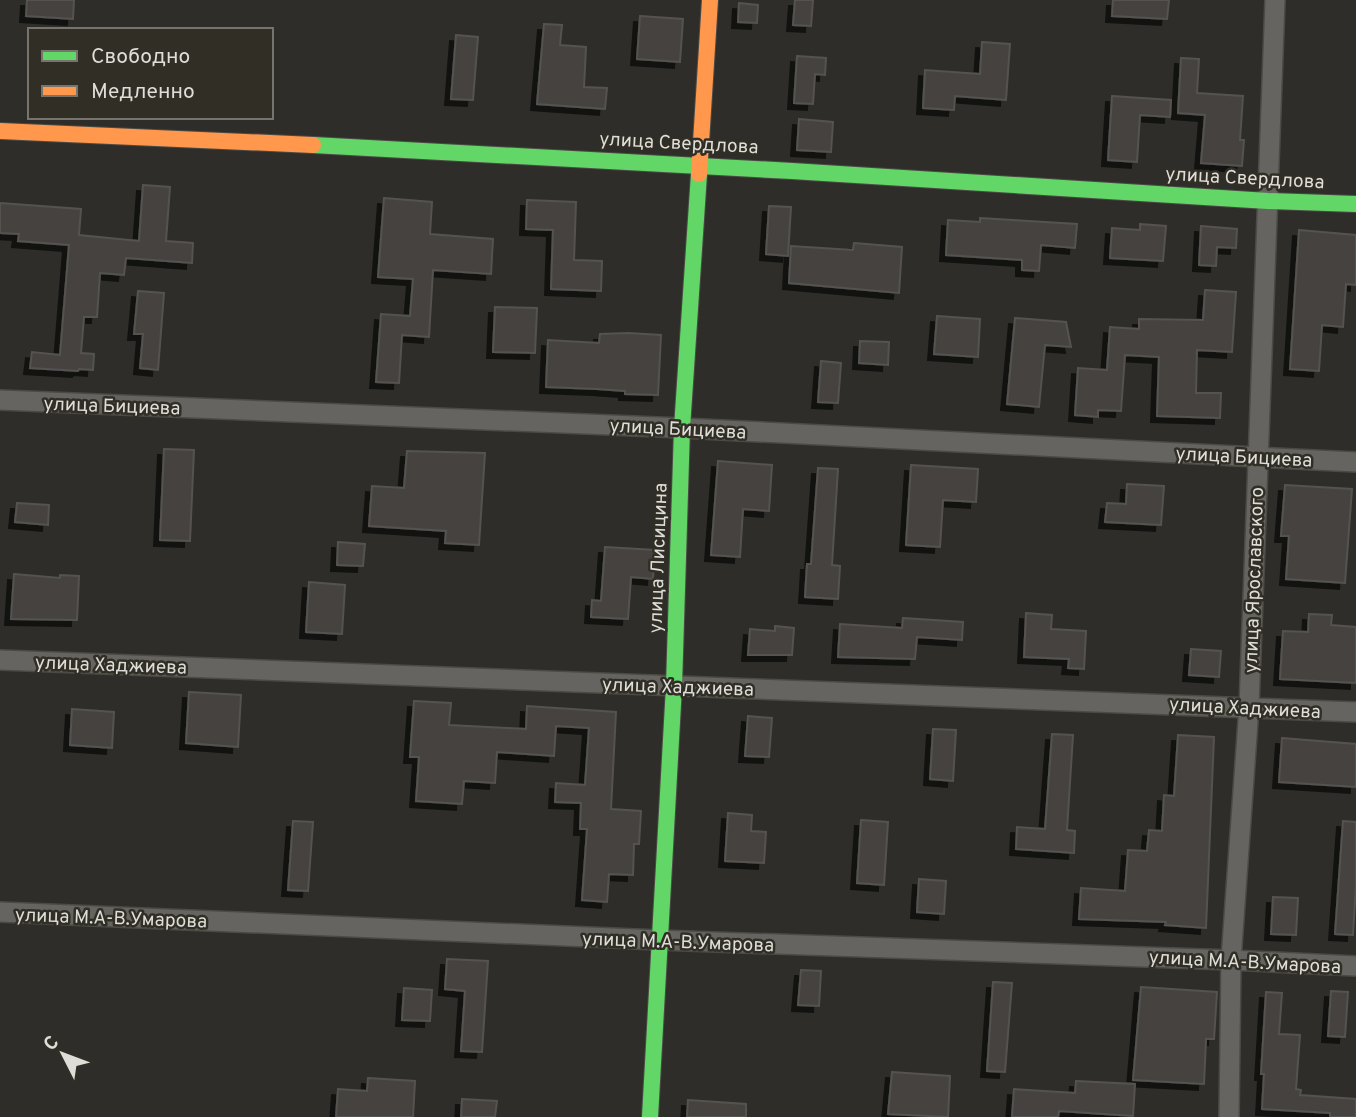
<svg xmlns="http://www.w3.org/2000/svg" width="1356" height="1117" viewBox="0 0 1356 1117" font-family="Overpass,sans-serif">
  <style>
    .building { fill: #454341; stroke: #555350; stroke-width: 2; filter: url(#shadow) }
    .lines { fill: none; stroke-linecap: round; stroke-linejoin: round }
    .street-casing { stroke: #4b4a45; stroke-width: 22 }
    .fast-casing { stroke: #4b4a45; stroke-width: 18 }
    .slow-casing { stroke: #4b4a45; stroke-width: 18 }
    .street { stroke: #656460; stroke-width: 19 }
    .fast { stroke: #63d668; stroke-width: 16 }
    .slow { stroke: #ff974d; stroke-width: 16 }
    .labels { text-anchor: middle; stroke-width: 5; stroke-linejoin: round; paint-order: stroke }
    .street-label { font-size: 19px; fill: #dfddd8; stroke: #312e26 }
  </style>
  <defs>
    <filter id="shadow"><feDropShadow dx="-6" dy="6" stdDeviation="0" flood-color="#0009"/></filter>
  </defs>
  <rect width="100%" height="100%" fill="#2e2d29"/>
  <!-- building -->
  <path class="building" d="M27,0h47l-1,19 -47,-3z
    M795,0h18l-2,26 -18,-1z
    M1113,0h56l-2,19 -55,-3z
    M739,3l19,2 -1,18 -19,-1z
    M640,16l43,3 -3,43 -43,-3z
    M544,24l18,1 -2,20 26,2 -2,40 23,1 -2,21 -68,-5z
    M456,35l22,2 -5,63 -22,-1z
    M982,42l28,2 -4,56 -51,-4 -1,14 -31,-2 2,-38 55,4z
    M797,56l29,2 -1,17 -10,-1 -2,30 -19,-1z
    M1181,58l18,1 -2,34 46,3 -3,44h4l-2,26 -41,-3 4,-48 -27,-2z
    M1112,96l59,4 -1,17 -30,-2 -3,47 -29,-2z
    M799,119l34,3 -2,30 -34,-2z
    M143,185l27,2 -4,54 27,2 -1,20 -66,-5 -2,17 -24,-2 -3,44h-13l-3,36 13,1 -1,16 -14,-1 -1,2 -48,-3 2,-16 28,3 9,-110 -51,-4 1,-7 -19,-1v-30l81,6 -2,26 60,6z
    M384,198l48,4 -2,32 63,5 -2,35 -58,-4 -4,67 -27,-2 -3,48 -23,-1 5,-68 29,2 3,-37 -35,-2z
    M527,200l49,2 -2,58 28,1 -1,30 -50,-2 2,-59 -27,-1z
    M769,206l22,1 -3,49 -22,-2z
    M980,218l97,6 -2,24 -34,-3 -2,26 -17,-1v-10l-76,-5 2,-35 32,2z
    M1140,224l26,2 -3,35 -53,-3 2,-30 28,2z
    M1201,226l36,3 -1,19 -19,-1 -1,19 -17,-1z
    M1299,230l57,5v50l-10,-1 -3,43 -21,-2 -3,46 -29,-2z
    M854,243l48,4 -3,46 -110,-10 2,-37 62,4z
    M1205,290l31,2 -4,60 -35,-2 -1,43h25l-1,25 -63,-2 2,-59 -34,-2 -4,56 -23,-1v7l-23,-2 3,-47 29,2 3,-43 29,2v-10l64,1z
    M138,291l26,2 -6,77 -18,-2 3,-34h-9z
    M495,307l42,1 -2,45 -42,-1z
    M937,316l43,3 -2,38 -44,-3z
    M1015,318l51,4 5,25 -26,-2 -6,62 -32,-3z
    M628,333l33,2 -3,60 -33,-1v-3l-28,-2 -51,-2 2,-47 51,3 1,-9z
    M860,341l29,1 -1,23 -29,-2z
    M821,361l20,2 -3,40 -20,-1z
    M164,449l30,1 -4,91 -30,-1z
    M407,451l78,2 -6,92 -34,-2 1,-12 -77,-5 3,-40 32,2z
    M718,461l54,4 -3,46 -26,-2 -3,48 -29,-2z
    M911,465l67,4 -2,33 -33,-2 -3,47 -34,-2z
    M818,468l20,1 -6,96 8,1 -2,33 -33,-2 2,-33h4z
    M1127,484l37,2 -3,39 -56,-3 2,-19 19,1z
    M1285,485l67,4 -7,94 -59,-4 3,-43h-8z
    M17,503l32,2 -1,20 -33,-3z
    M338,542l27,2 -2,22 -26,-1z
    M605,547l50,3 -2,29 -22,-2 -3,42 -37,-2 1,-17 9,1z
    M14,574l46,4v-3l19,1 -2,44 -66,-1z
    M309,582l36,3 -3,49 -36,-2z
    M1026,613l26,2 -1,14 35,2 -2,38 -16,-1 1,-9 -45,-2z
    M1309,614l23,1 -1,10 25,2v56l-76,-4 3,-48 25,1z
    M903,618l60,4 -1,18 -45,-3 -2,22 -77,-2 2,-33 62,4z
    M775,626l19,2 -2,27h-44l2,-26 25,2z
    M1191,649l30,2 -2,26 -30,-2z
    M189,692l52,3 -3,52 -52,-4z
    M414,701l37,2 -2,22 77,4 1,-23 89,6 -5,97 30,2 -2,33h-5l-1,31 -24,-1 -2,28 -25,-2 5,-71h-7l1,-26 -26,-1 1,-19 29,2 4,-57 -33,-2 -2,30 -57,-4 -2,31 -31,-2 -2,23 -46,-3 3,-44h-9z
    M72,709l42,3 -2,36 -42,-3z
    M748,716l24,2 -3,39 -24,-1z
    M933,729l23,1 -3,51 -23,-2z
    M1052,734l21,1 -6,95 8,1 -1,22 -58,-4 1,-22 28,2z
    M1178,735l36,2 -8,191 -41,-3 1,-3 -87,-3 2,-31 44,3 3,-41 19,1 2,-21 13,1 2,-36 10,1z
    M1282,738l74,6v43l-77,-5z
    M728,813l24,2 -1,16 15,1 -2,31 -39,-2z
    M861,820l27,2 -4,63 -27,-2z
    M293,821l20,1 -5,69 -20,-1z
    M1343,821l13,1v63l-3,50 -18,-1z
    M919,879l27,2 -2,33 -27,-2z
    M1273,897l25,1 -2,37 -25,-1z
    M447,959l41,2 -6,91 -21,-1 4,-60 -20,-2z
    M801,970l20,1 -2,35 -21,-1z
    M993,982l19,1 -7,89 -18,-1z
    M1141,987l76,5 -3,47h-8l-2,45 -71,-4z
    M404,988l28,2 -2,31 -28,-1z
    M1331,991l17,1 -3,45 -17,-1z
    M1266,992l16,1 -3,41 21,1 -4,54 5,1 -1,5 56,4v18h-26v-4l-68,-4 2,-35h-3z
    M892,1072l58,4 -2,41 -60,-3z
    M368,1078l47,3 -2,36h-77l2,-28 29,2z
    M1076,1081l59,3 -2,32 -74,-5 -1,6h-46l2,-28 61,4z
    M462,1099l35,2 -2,16h-34z
    M688,1100l58,4v13h-59z"/>
  <g class="lines">
    <!-- street casing -->
    <g class="street-casing">
      <path id="street" d="M0,400l682,28 674,34
        M0,660l1356,52
        M0,912l659,28 572,20 125,6
        M1229,1117l2,-157 18,-253 26,-707"/>
    </g>
    <!-- fast casing -->
    <g class="fast-casing">
      <path id="fast" d="M313,145l479,26 476,30 88,3
        M650,1117l24,-431 8,-258 17,-254"/>
    </g>
    <!-- slow casing -->
    <g class="slow-casing">
      <path id="slow" d="M0,131l313,14
        M699,174l11,-174"/>
    </g>
    <!-- street -->
    <use href="#street" class="street"/>
    <!-- fast -->
    <use href="#fast" class="fast"/>
    <!-- slow -->
    <use href="#slow" class="slow"/>
  </g>
  <g class="labels">
    <!-- street labels -->
    <g class="street-label">
      <text transform="translate(679 142) rotate(3)" y="7">улица Свердлова</text>
      <text transform="translate(1245 177) rotate(3)" y="7">улица Свердлова</text>
      <text transform="translate(112 405) rotate(2)" y="7">улица Бициева</text>
      <text transform="translate(678 428) rotate(3)" y="7">улица Бициева</text>
      <text transform="translate(1244 456) rotate(3)" y="7">улица Бициева</text>
      <text transform="translate(657 558) rotate(-88)" y="7">улица Лисицина</text>
      <text transform="translate(1253 580) rotate(-88)" y="7">улица Ярославского</text>
      <text transform="translate(111 664) rotate(2)" y="7">улица Хаджиева</text>
      <text transform="translate(678 686) rotate(2)" y="7">улица Хаджиева</text>
      <text transform="translate(1245 707) rotate(3)" y="7">улица Хаджиева</text>
      <text transform="translate(111 917) rotate(2)" y="7">улица М.А-В.Умарова</text>
      <text transform="translate(678 941) rotate(2)" y="7">улица М.А-В.Умарова</text>
      <text transform="translate(1245 961) rotate(3)" y="7">улица М.А-В.Умарова</text>
    </g>
  </g>
  <!-- legend -->
  <rect x="28" y="28" width="245" height="91" fill="#312e26" stroke="#77746d" stroke-width="2"/>
  <rect x="42" y="51" width="35" height="10" fill="#63d668" stroke="#77746d" stroke-width="2"/>
  <text x="91" y="63" font-size="21" fill="#dfddd8">Свободно</text>
  <rect x="42" y="86" width="35" height="10" fill="#ff974d" stroke="#77746d" stroke-width="2"/>
  <text x="91" y="98" font-size="21" fill="#dfddd8">Медленно</text>
  <!-- north arrow -->
  <g transform="translate(63 1054) rotate(312)" stroke="#312e26" stroke-width="5" paint-order="stroke">
  <path d="M0-5L12 26L0 18L-12 26Z" fill="#dfddd8"/>
  <text y="-10" font-size="19" font-weight="bold" text-anchor="middle" fill="#dfddd8">С</text>
  </g>
</svg>
